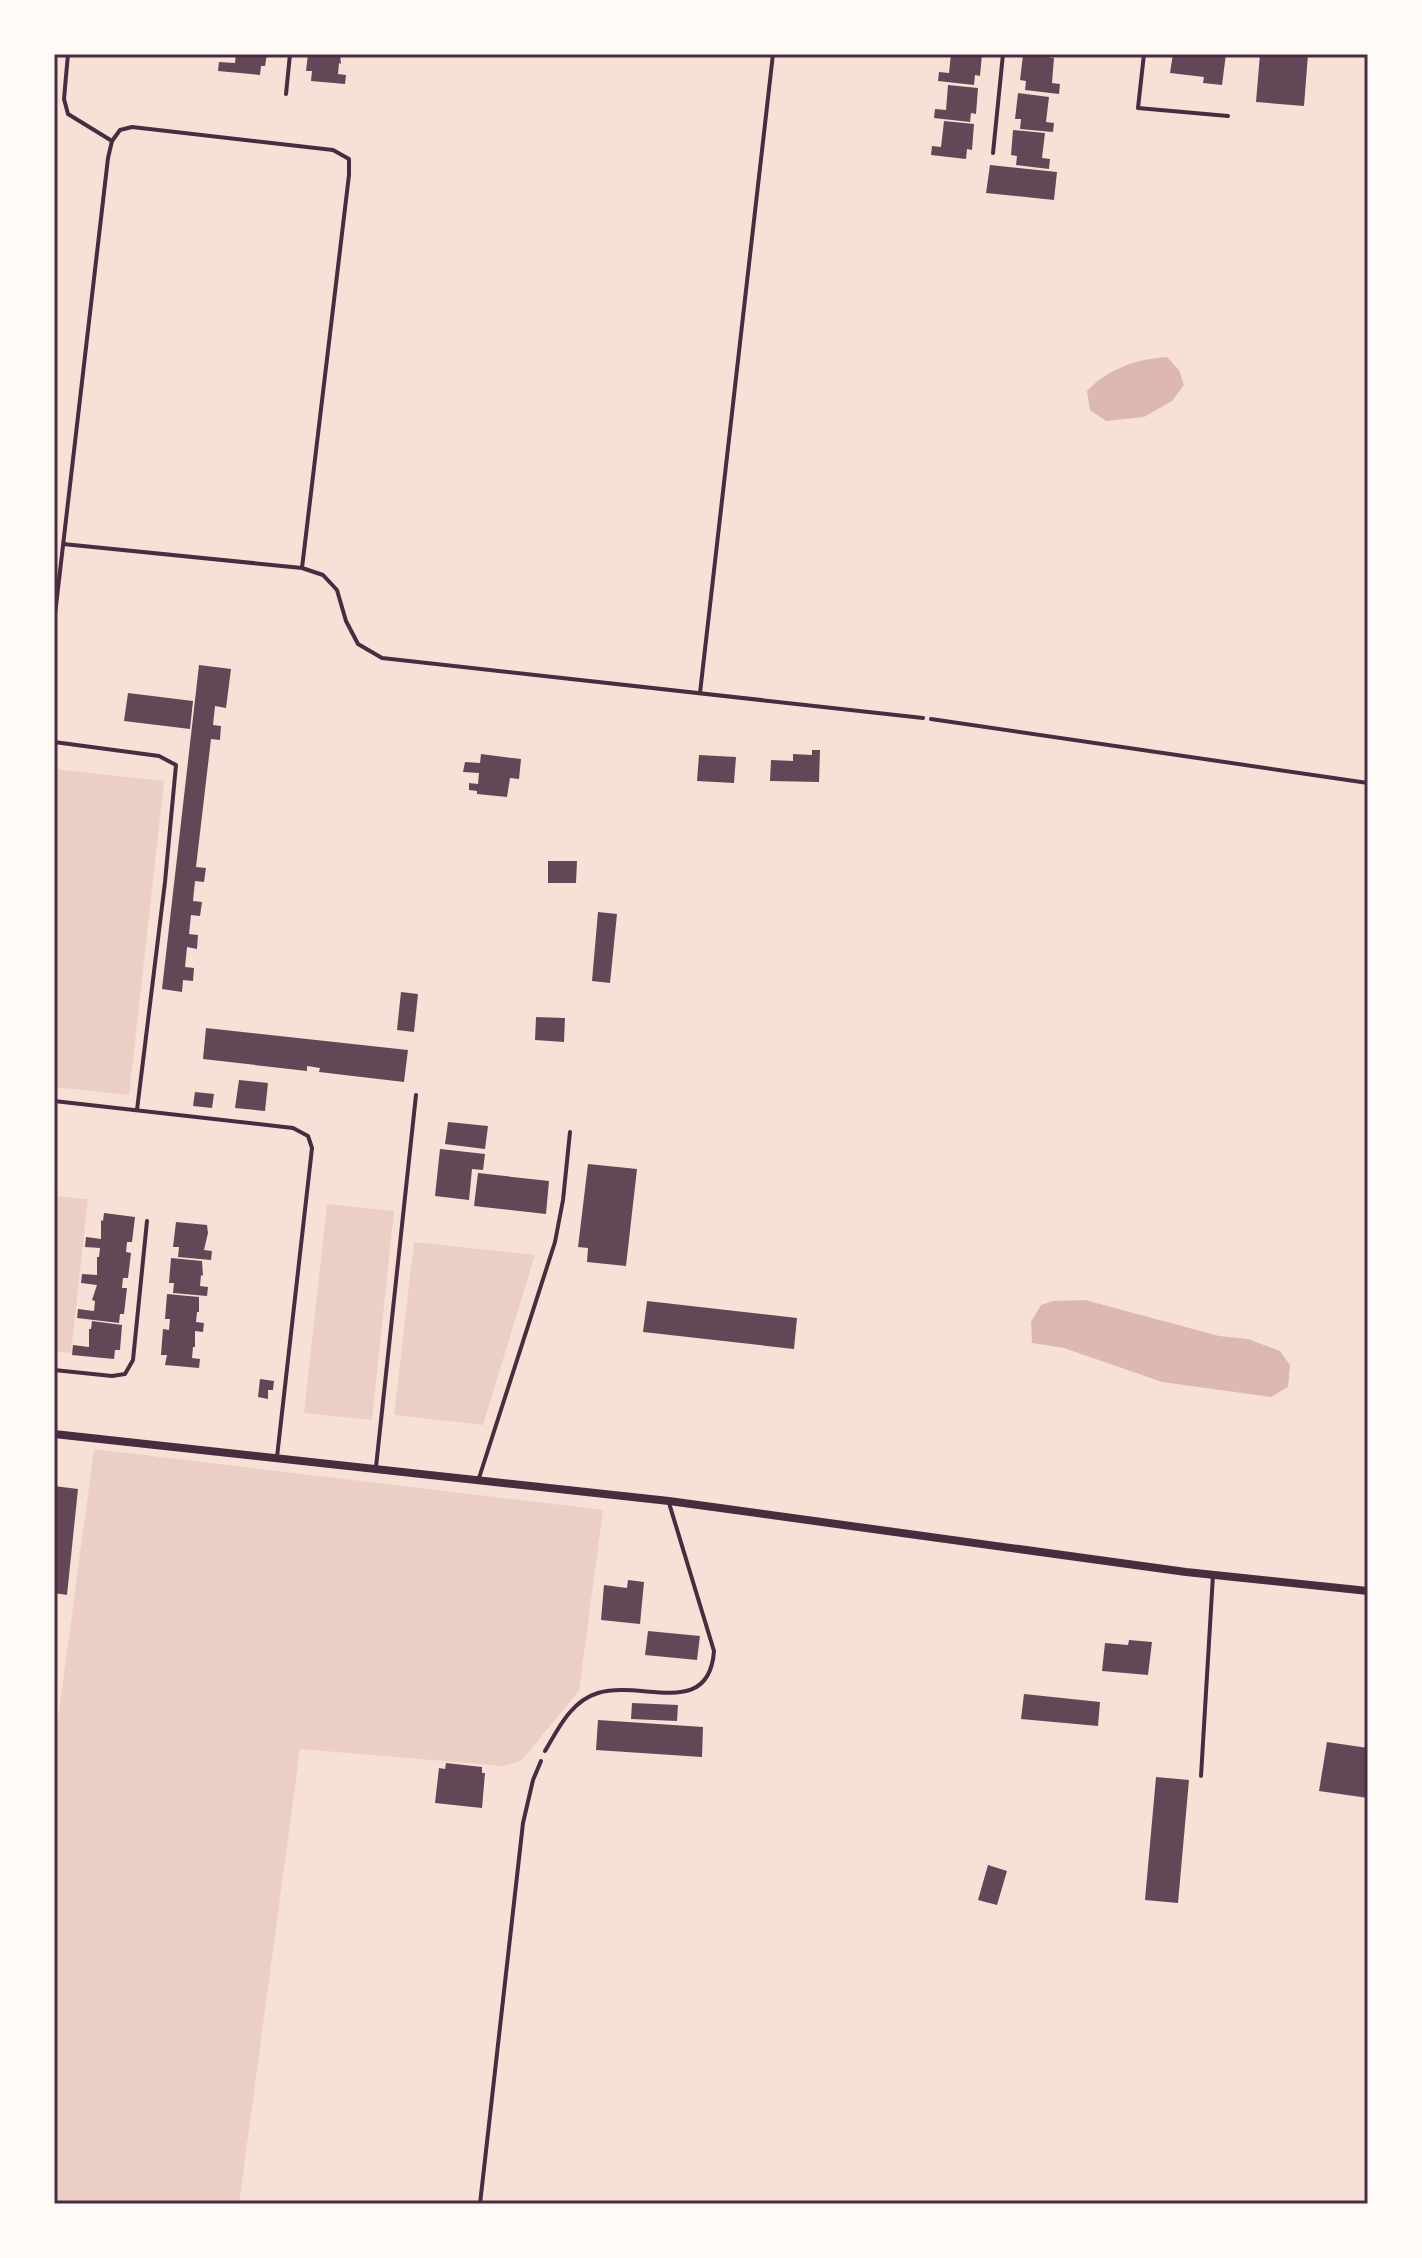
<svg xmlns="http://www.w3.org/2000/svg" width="1422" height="2258" viewBox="0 0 1422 2258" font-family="'PT Sans Narrow',sans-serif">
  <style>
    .green { fill: #ebcfc5 }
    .water { fill: #dcb8b0 }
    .building { fill: #644757 }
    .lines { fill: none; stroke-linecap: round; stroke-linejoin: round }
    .path { stroke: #4a2c40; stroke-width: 4 }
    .service { stroke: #4a2c40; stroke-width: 4 }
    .minor { stroke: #4a2c40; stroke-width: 8 }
    .neatline { fill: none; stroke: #4a2c40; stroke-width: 3 }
  </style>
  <rect width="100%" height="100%" fill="#f7e1d7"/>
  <!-- green -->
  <path class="green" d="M54,769l110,12 -35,314 -75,-8z
    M54,1196l34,3 -17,154 -17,-2z
    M327,1204l67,7 -22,209 -68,-7z
    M414,1242l121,13 -52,170 -89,-10z
    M94,1449l509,61 -24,181 -58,70 -18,5 -203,-17 -61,455h-185v-455z"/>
  <!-- water -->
  <path class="water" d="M1167,357l12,13 5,15 -12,16 -28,16 -38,4 -16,-11 -3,-19c21,-22 49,-32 80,-34z
    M1085,1300l134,36 29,3 32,12 10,14 -2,22 -17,10 -109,-15 -98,-34 -32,-5 -1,-21 10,-17 12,-4z"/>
  <!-- building -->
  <path class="building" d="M236,54h31l-2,12h-4l-1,9 -42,-4 1,-9 16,1z
    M308,54h32l1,10 -2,-1 -1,11 8,1 -1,9 -34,-3 1,-10h-6z
    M951,54h31l-2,22 -5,-1 -1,10 -36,-4 1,-9 10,1z
    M1029,54l25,4 -2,25 8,1 -1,10 -34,-4 1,-9 -6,-1 3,-25z
    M1173,54h53l-4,31 -19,-2 1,-6 -34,-4z
    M1260,54h48l-4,52 -48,-4z
    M948,85l30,3 -2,26 -5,-1 -1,9 -36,-4 1,-9 11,1z
    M1018,93l31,4 -3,25 8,1 -1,9 -33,-3 1,-10h-6z
    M944,121l30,3 -2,26 -5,-1 -1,10 -35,-4 1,-9 9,1z
    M1013,130l32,3 -3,25 8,1 -1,10 -33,-4 1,-9 -6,-1z
    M990,165l67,7 -3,28 -68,-7z
    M199,665l32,4 -5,39 -11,-2 -2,19 8,1 -1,14 -9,-1 -15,128 10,1 -2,14 -9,-1 -2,20 9,1 -2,14 -9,-1 -2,19 9,1 -1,14 -10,-2 -2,20 9,1 -1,13 -10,-1 -1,12 -20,-3z
    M128,693l65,8 -3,28 -66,-8z
    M812,750h8l-1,32 -49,-1 1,-21 22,1v-7l19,1z
    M481,754l40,5 -2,20 -9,-1 -3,19 -30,-3v-3l-8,-1v-7l9,1 1,-11 -16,-1 2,-10 15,1z
    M699,755l37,2 -2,26 -37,-2z
    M548,861h29l-1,22h-28z
    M598,912l19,2 -7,69 -18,-2z
    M401,992l17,2 -4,38 -17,-2z
    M536,1017l29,1 -1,24 -29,-2z
    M206,1028l202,22 -4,32 -85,-10 1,-4 -13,-2v5l-104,-12z
    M239,1080l29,3 -3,28 -30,-3z
    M195,1092l19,2 -2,14 -19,-2z
    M448,1122l40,4 -3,23 -40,-5z
    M440,1149l45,5 -2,16 -11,-1 -3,31 -34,-4z
    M588,1164l49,5 -11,97 -39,-4 1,-14 -10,-1z
    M478,1173l71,8 -3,33 -72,-8z
    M104,1213l31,4 -3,25h-5l-1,10 5,1 -3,25h-5l-1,10h5l-3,26h-4l-1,9 -42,-5 1,-9 16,2 1,-10 -3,-1 5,-15 -16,-2 1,-9 15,1v-18h2l1,-9 -15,-1 1,-10 15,2v-19l2,1z
    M176,1222l31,3 1,8 -4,17 8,1 -1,9 -33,-3 1,-10h-6z
    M171,1258l31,3 1,15 -2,-1 -1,11 8,1 -1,9 -34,-3 1,-10h-5z
    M167,1294l32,3v15h-2l-1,10 8,1 -1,9 -8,-1v16h-2l-1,11 8,1 -1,9 -34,-3 2,-10h-6l2,-26 6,1 1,-11h-5z
    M647,1301l150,17 -3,31 -151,-17z
    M92,1321l30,4 -2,25h-5l-1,9 -42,-4 1,-10 16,2v-18h2z
    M260,1379l14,2 -1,9h-5v9l-10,-2z
    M54,1486l24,3 -11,106 -13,-2z
    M628,1580l16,2 -4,42 -39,-4 3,-35 23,3z
    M648,1631l52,5 -3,24 -52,-5z
    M1129,1640l23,2 -4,33 -46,-4 3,-28 23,2z
    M1024,1694l76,8 -2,24 -77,-7z
    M632,1703l46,2 -1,16 -46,-2z
    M598,1720l105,7 -1,30 -106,-7z
    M1327,1742l41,6v50l-49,-7z
    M446,1763l36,4v6h3l-3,35 -47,-5 4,-35 6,1z
    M1156,1777l33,3 -11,123 -33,-3z
    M988,1865l19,6 -10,34 -19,-5z"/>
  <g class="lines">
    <!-- path -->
    <path class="path" d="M931,719l437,64
      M480,2204l43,-381 10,-43 8,-19"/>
    <!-- service -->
    <path class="service" d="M68,54l-4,45 4,15 44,27
      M1144,54l-6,54 90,8
      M286,94l4,-40
      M993,153l10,-99
      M302,568l21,7 14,15 9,31 12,23 24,14 541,60
      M54,623l54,-465 4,-17 8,-11 12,-3 201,23 16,9v16l-47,393 -239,-24
      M700,693l73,-639
      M54,742l105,14 17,9 -11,117 -28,228
      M54,1101l239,27 15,8 4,12 -35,309
      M54,1370l58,6 13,-2 8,-14 14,-139
      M376,1467l40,-372
      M479,1478l76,-236 8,-42 7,-68
      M545,1751c13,-22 26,-50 53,-58 45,-13 111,26 116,-42l-45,-148
      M1201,1776l12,-201"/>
    <!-- minor -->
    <path class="minor" d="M54,1434l615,67 517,71 182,19"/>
  </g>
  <!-- border -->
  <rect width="1422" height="2258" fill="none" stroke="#fffaf5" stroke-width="112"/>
  <rect x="56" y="56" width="1310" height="2146" class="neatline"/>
</svg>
